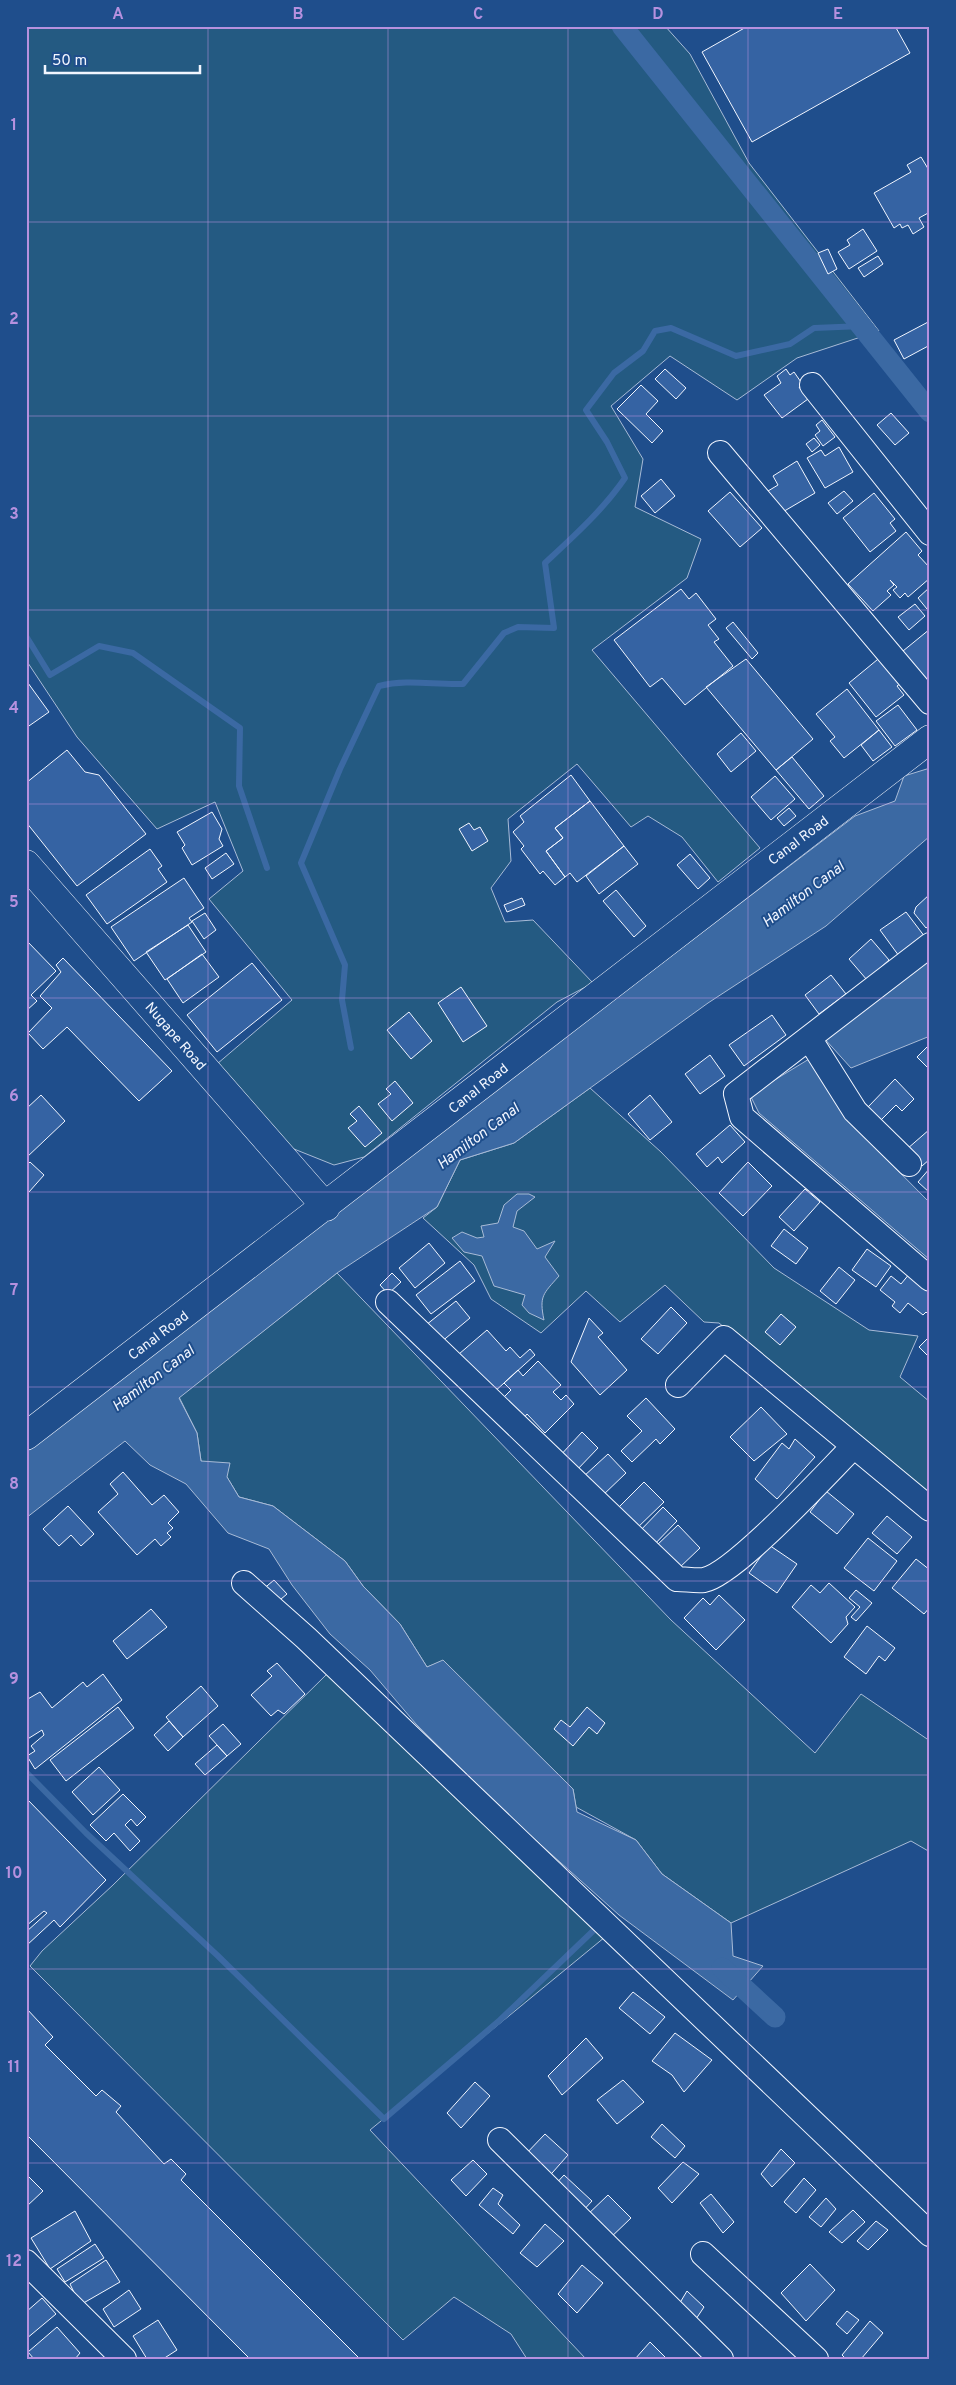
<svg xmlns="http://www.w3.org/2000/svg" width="956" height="2385" viewBox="0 0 956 2385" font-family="Overpass,sans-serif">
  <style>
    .green { fill: #245a82; stroke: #a8bbd7 }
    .water { fill: #3b69a3; stroke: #a8bbd7 }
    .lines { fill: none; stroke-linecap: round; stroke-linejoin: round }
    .stream { stroke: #3b69a3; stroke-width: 6 }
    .canal { stroke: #3b69a3; stroke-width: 21 }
    .building { fill: #3563a3; stroke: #f2f6ff }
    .minor-casing { stroke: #f2f6ff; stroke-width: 26 }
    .major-casing { stroke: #f2f6ff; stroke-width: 29 }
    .minor { stroke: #1f4e8c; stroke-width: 24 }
    .major { stroke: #1f4e8c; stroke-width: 28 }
    .grid { fill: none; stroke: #b691df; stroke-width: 1; stroke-opacity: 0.55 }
    .labels { text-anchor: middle; stroke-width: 4; stroke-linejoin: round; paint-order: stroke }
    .street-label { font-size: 14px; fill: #f2f6ff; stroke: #1f4e8c }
    .water-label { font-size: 15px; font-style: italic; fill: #f2f6ff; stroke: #1f4e8c }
    .neatline { fill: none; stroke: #b691df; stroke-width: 2 }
    .grid-label { font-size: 16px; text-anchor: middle; font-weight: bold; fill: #b691df }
  </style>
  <rect width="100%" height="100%" fill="#1f4e8c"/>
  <!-- green -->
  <path class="green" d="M26,26h639l25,28 59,109 130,168 -82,27 -60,42 -67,-44 -59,50 32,53 -8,48 66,32 -14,39 -95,72 168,198 -42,34 -36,-45 -34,-21 -17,11 -54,-63 -69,55 3,42 -20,27 14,34 28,-2 60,63 -36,19 -193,155 -30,8 -50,-20 -67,-81 75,-64 -83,-101 34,-28 -28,-69 -58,27 -80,-92 -51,-77z
    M590,1088l71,64 113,116 95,62 49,6 -18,41 30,25v95l-211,-174 -15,-1 -39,-37 -45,37 -34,-31 -45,42 -50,-34 -17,-34 -51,-47 14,-11 23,-47 54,-17z
    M337,1273l334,347 144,133 46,-59 69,47v111l-19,-11 -180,82 -69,-49 -26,-34 -60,-33 -3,-18 -130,-128 -16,6 -27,-43 -37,-38 -18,-25 -72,-55 -34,-9 -12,-20 -26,-16 -4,-28 -18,-36z
    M327,1674l278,263 -235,193 216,229h-59l-16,-25 -57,-37 -51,43 -373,-374 12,-15 71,-66z"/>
  <!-- water -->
  <path class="water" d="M930,768v68l-104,90 -118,77 -194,140 -54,17 -23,47 -100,66 -158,125 18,35 4,28 29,2 -3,14 12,20 34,9 72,55 18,25 37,38 27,43 16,-7 130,129 4,23 59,28 26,34 69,49 2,33 30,10 -30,34 -114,-85 -107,-96 -96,-95 -46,-54 -40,-36 -38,-49 -23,-36 -41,-16 -42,-49 -36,-19 -25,-24 -99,77v-70l829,-632 40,-15 9,-25z
    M930,954v82l-79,32 -28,-31z
    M814,1056l30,60 86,87v57l-171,-147 -9,-18z
    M517,1194h12l6,3 -18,14 -4,16 11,4 13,18 18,-8 -10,16 14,19c-16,18 -20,20 -15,44l-15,-7 -7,-8 3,-10 -31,-9 -12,-30 -18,-4 -12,-14 10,-6 15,6 7,-1 -3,-11 17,-3 6,-18z"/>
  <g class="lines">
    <!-- stream -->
    <path class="stream" d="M26,636l24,39 49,-29 34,7 107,75 -1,58 28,82
      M351,1048l-9,-48 3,-35 -44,-102 39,-94 39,-83c29,-7 54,-1 84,-2l41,-51 14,-6 36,1 -9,-65c29,-27 58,-53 80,-85l-18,-36 -21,-32 28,-37 29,-22 12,-20 16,-3 65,28 54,-12 24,-16 49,-2
      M26,1772l60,61 132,123 166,163 116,-99 93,-89"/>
    <!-- canal -->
    <path class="canal" d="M622,26l308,386
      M722,1968l53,49"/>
  </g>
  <!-- building -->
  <path class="building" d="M748,26h147l15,27 -158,89 -50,-90z
    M921,157l9,15v40l-11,6 5,9 -11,7 -5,-9 -6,3 -2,-4 -6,4 -20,-35 37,-21 -4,-7z
    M863,229l14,22 -28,18 -11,-17 12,-7 -3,-5z
    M828,249l9,20 -9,5 -10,-21z
    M878,256l5,8 -19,13 -6,-9z
    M930,321v24l-26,14 -10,-19z
    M665,369l21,19 -10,11 -21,-20z
    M786,369l4,6 4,-3 9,13 -4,2 9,12 -26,19 -18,-23 17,-12 -4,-7z
    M641,385l17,16 -12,13 17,17 -11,12 -35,-34z
    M891,413l18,20 -14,12 -18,-20z
    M822,420l13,17 -12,9 -8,-11 5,-4 -4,-6z
    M814,438l6,7 -8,7 -6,-8z
    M839,447l14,25 -28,16 -18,-30 14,-8 4,6z
    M797,461l18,32 -34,20 -13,-22 10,-6 -5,-9z
    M661,479l14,17 -20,17 -14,-17z
    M844,491l9,10 -16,13 -9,-11z
    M730,492l32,36 -22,19 -32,-36z
    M874,493l21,26 -5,4 6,8 -26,21 -27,-34z
    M906,532l16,19 -4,4 12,13v10l-22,19 -3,-4 -5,5 -7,-8 4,-3 -7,-7 4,5 -7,6 4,4 -18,16 -25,-27z
    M930,587v20l-3,2 -9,-11z
    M681,589l8,10 7,-6 20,26 -8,6 11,14 -5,3 19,24 -48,39 -23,-27 -12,9 -36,-47z
    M915,604l10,12 -16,14 -11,-13z
    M733,622l25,31 -6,6 -26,-31z
    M930,629v56l-27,-34z
    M883,655l21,26 -7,5 7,9 -28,22 -27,-34z
    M746,659l67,80 -37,31 -70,-83z
    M28,683l21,29 -23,16v-43z
    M847,689l32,41 -35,28 -14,-17 5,-4 -19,-23z
    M898,705l19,25 -22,16 -19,-25z
    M879,730l13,17 -19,14 -12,-16z
    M741,733l15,18 -25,21 -14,-18z
    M67,750l18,22 14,3 47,59 -69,52 -51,-64v-39z
    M792,757l32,39 -15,13 -33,-39z
    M571,775l19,26 -35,27 8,10 -17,13 19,26 -10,8 -12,-14 -3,3 -19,-25 3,-3 -11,-14 11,-10 -4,-6z
    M775,776l20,23 -24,21 -20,-23z
    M590,801l34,45 -47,36 -7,-9 -5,4 -19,-26 17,-13 -8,-10z
    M789,808l7,8 -12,10 -7,-8z
    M212,812l10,17 -3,10 4,7 -31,19 -10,-17 3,-3 -8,-13z
    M469,823l5,7 6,-3 8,14 -16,10 -13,-22z
    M624,846l14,18 -39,30 -13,-18z
    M150,849l12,17 -4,3 9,13 -60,42 -21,-29z
    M226,853l8,11 -22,15 -7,-11z
    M690,854l20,24 -12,11 -21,-24z
    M184,878l20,30 -15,10 3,4 -58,39 -23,-34z
    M616,890l30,36 -12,11 -31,-36z
    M930,894v31l-4,3 -12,-15 2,-6z
    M522,898l3,7 -18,7 -3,-7z
    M906,912l19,25 -26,19 -19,-26z
    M205,913l11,17 -12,9 -12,-18z
    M188,925l18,27 -41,28 -19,-28z
    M871,939l18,21 -22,20 -18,-21z
    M26,940l30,31 -25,24 6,6 -11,10z
    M202,954l17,23 -36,26 -16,-24z
    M63,958l109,113 -33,30 -72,-74 -24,22 -15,-16 24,-25 -12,-12 21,-24 -5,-7z
    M252,963l30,37 -65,52 -30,-37z
    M831,975l15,19 -27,20 -14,-19z
    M461,987l26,39 -24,16 -25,-39z
    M409,1012l23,29 -21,18 -24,-29z
    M772,1015l14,20 -42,31 -15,-21z
    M930,1044v26l-13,-13z
    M710,1055l15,21 -25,18 -15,-20z
    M895,1079l19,20 -12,12 -6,-6 -15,15 -13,-13z
    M395,1081l18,22 -21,18 -14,-17 13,-10 -5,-5z
    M41,1095l24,26 -39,37v-49z
    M650,1095l22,27 -22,18 -22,-26z
    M359,1106l23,27 -17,14 -17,-19 9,-7 -7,-7z
    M730,1125l15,17 -23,21 -4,-6 -11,10 -11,-13z
    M930,1129v30l-8,7 -15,-17z
    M30,1162l14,13 -15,17 -3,-2v-24z
    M748,1162l24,24 -29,30 -24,-23z
    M930,1168v25l-12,-11z
    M805,1189l15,13 -26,29 -15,-14z
    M784,1229l24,19 -12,16 -25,-18z
    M429,1243l16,20 -30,25 -16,-20z
    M867,1249l24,17 -15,21 -24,-17z
    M460,1261l15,20 -44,33 -15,-19z
    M839,1267l16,13 -19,24 -16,-13z
    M392,1273l9,9 -13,12 -8,-9z
    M910,1273l20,17v26l-4,-4 -3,3 -15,-12 -8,10 -8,-7 3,-4 -15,-12 11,-14 10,8z
    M456,1301l14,17 -30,25 -14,-18z
    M671,1307l16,16 -29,31 -17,-15z
    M781,1314l15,13 -16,18 -15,-13z
    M589,1318l14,15 -5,4 29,33 -27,25 -29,-33z
    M487,1330l19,21 4,-4 10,11 10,-9 5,6 -42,38 -34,-39z
    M930,1336v22l-11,-11z
    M538,1361l23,24 -8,7 8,8 5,-5 8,9 -29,29 -18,-19 -4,5 -20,-21 8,-8 -7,-7 14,-13 5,6z
    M646,1398l29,31 -15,15 -4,-5 -24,23 -11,-11 21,-20 -15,-15z
    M761,1407l26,27 -33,27 -24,-24z
    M582,1432l16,16 -24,25 -16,-15z
    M795,1439l20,18 -38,42 -22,-20 27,-36 7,6z
    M608,1454l18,19 -25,24 -18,-20z
    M123,1472l29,33 12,-10 15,17 -11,11 5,5 -6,5 4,4 -10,9 -6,-7 -18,16 -39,-43 20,-18 -8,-10z
    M644,1482l20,20 -30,29 -19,-20z
    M826,1491l28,23 -17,20 -27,-22z
    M68,1506l26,28 -13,12 -10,-11 -12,11 -16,-17z
    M663,1507l14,14 -26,27 -14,-14z
    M887,1516l25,21 -15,17 -25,-21z
    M678,1525l22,23 -23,22 -22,-23z
    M868,1538l29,23 -23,30 -30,-23z
    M769,1545l28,19 -20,29 -28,-20z
    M916,1559l14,11v37l-6,7 -32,-26z
    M274,1580l13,14 -13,11 -13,-14z
    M829,1583l26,24 -9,10 2,7 -17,19 -39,-36 19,-22 9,8z
    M856,1590l16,13 -16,18 -5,-4 9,-10 -11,-9z
    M719,1595l26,25 -29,30 -32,-32 19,-20 7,7z
    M151,1609l16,18 -40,32 -14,-18z
    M867,1626l28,22 -10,13 -6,-5 -13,18 -22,-17z
    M277,1663l28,31 -21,20 -6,-4 -7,6 -20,-21 21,-19 -5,-5z
    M103,1674l19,26 -87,69 -8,-13 8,-5 -4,-5 13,-11 -2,-5 -16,10v-40l14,-8 12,16 31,-26 4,5z
    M201,1686l17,20 -35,31 -17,-20z
    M118,1707l16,21 -68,53 -16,-21z
    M587,1707l18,16 -8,11 -8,-7 -16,19 -19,-17 7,-9 9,7z
    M169,1721l14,16 -15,14 -14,-16z
    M223,1724l18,20 -14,12 -18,-20z
    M217,1745l10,11 -22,19 -10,-11z
    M99,1767l21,23 -27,25 -21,-23z
    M123,1794l23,23 -9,9 -6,-7 -6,6 15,16 -10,10 -16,-18 -8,8 -16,-16z
    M26,1798l80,82 -46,47 -6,-7 -28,26v-14l21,-19 -3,-2 -18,15z
    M633,1992l32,25 -15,17 -31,-26z
    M26,2008l27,29 -8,8 51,51 6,-6 19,16 -5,6 48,52 7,-5 15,15 -5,6 179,179h-110l-224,-225z
    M675,2033l37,27 -28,32 -12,-17 -20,-14z
    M586,2038l17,20 -41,37 -14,-19z
    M623,2080l21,22 -27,22 -20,-24z
    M475,2082l15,14 -29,32 -14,-15z
    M662,2124l23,22 -10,12 -24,-21z
    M545,2134l23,21 -23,26 -22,-24z
    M781,2149l14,14 -23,24 -11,-13z
    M473,2160l14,14 -21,22 -15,-16z
    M683,2162l16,12 -27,29 -14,-15z
    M26,2174l17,17 -17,16z
    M564,2175l28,26 -12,13 -28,-26z
    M804,2178l12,12 -20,23 -12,-11z
    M493,2188l10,7 -5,9 22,21 -7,9 -34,-29z
    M711,2194l23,28 -11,11 -23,-30z
    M608,2195l23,23 -25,24 -22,-24z
    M826,2198l10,11 -15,18 -12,-10z
    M853,2210l12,12 -23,21 -13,-11z
    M75,2211l16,30 -41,28 -19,-31z
    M876,2221l12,9 -20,20 -11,-9z
    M545,2224l19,17 -27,26 -17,-14z
    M95,2244l9,14 -39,24 -8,-13z
    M106,2260l14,22 -40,23 -10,-21z
    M810,2264l25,26 -29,31 -25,-28z
    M582,2265l21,18 -26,30 -19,-19z
    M129,2290l12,19 -27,18 -11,-18z
    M687,2291l17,16 -10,15 -16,-16z
    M42,2298l14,16 -30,25v-27z
    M847,2311l12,9 -12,14 -11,-10z
    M158,2320l19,30 -14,9h-16l-14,-23z
    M870,2321l13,12 -22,26h-15l-4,-4z
    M57,2327l23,26 -5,6h-41l-6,-7z
    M650,2342l17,17h-32z"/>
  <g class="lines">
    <!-- minor casing -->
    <g class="minor-casing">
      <path id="minor" d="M812,385l118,148
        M720,453l210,249
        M930,945l-194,149 6,23 188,162
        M809,1038l46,73 54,53
        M388,1302l289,277c8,0 19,2 27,1 31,-6 122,-106 149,-133
        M678,1385l46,-47 206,171
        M244,1583l62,55 624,596
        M500,2140l221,219
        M703,2254l113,105
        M26,2262l98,97"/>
    </g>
    <!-- major casing -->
    <g class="major-casing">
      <path id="major" d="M26,864l300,343
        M26,1436c303,-231 601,-466 904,-697"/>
    </g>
    <!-- minor -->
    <use href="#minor" class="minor"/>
    <!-- major -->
    <use href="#major" class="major"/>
  </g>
  <!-- grid -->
  <path class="grid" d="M208,26v2333M388,26v2333M568,26v2333M748,26v2333M26,222h904M26,416h904M26,610h904M26,804h904M26,998h904M26,1192h904M26,1387h904M26,1581h904M26,1775h904M26,1969h904M26,2163h904"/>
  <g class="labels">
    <!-- street labels -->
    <g class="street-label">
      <text transform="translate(798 840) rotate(-37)" y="5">Canal Road</text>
      <text transform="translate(176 1036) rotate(49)" y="5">Nugape Road</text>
      <text transform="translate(478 1088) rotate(-38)" y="5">Canal Road</text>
      <text transform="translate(158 1335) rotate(-37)" y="5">Canal Road</text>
    </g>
    <!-- water labels -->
    <g class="water-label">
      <text transform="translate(803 894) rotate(-37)" y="5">Hamilton Canal</text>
      <text transform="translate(478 1136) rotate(-37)" y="5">Hamilton Canal</text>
      <text transform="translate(153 1378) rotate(-37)" y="5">Hamilton Canal</text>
    </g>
  </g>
  <!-- border -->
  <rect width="956" height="2385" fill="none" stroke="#1f4e8c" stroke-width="55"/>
  <!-- scale -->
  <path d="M45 65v8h155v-8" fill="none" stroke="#f2f6ff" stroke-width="2.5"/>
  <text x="52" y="65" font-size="15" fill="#f2f6ff" stroke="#1f4e8c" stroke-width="4" paint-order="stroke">50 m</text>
  <rect x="28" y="28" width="900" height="2330" class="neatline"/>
  <g class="grid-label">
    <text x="118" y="19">A</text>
    <text x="298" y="19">B</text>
    <text x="478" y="19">C</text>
    <text x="658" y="19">D</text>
    <text x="838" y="19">E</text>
    <text x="14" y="130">1</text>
    <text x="14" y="324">2</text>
    <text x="14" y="519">3</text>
    <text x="14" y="713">4</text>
    <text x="14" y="907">5</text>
    <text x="14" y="1101">6</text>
    <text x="14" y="1295">7</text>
    <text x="14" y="1489">8</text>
    <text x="14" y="1684">9</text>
    <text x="14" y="1878">10</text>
    <text x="14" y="2072">11</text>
    <text x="14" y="2266">12</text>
  </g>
</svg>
